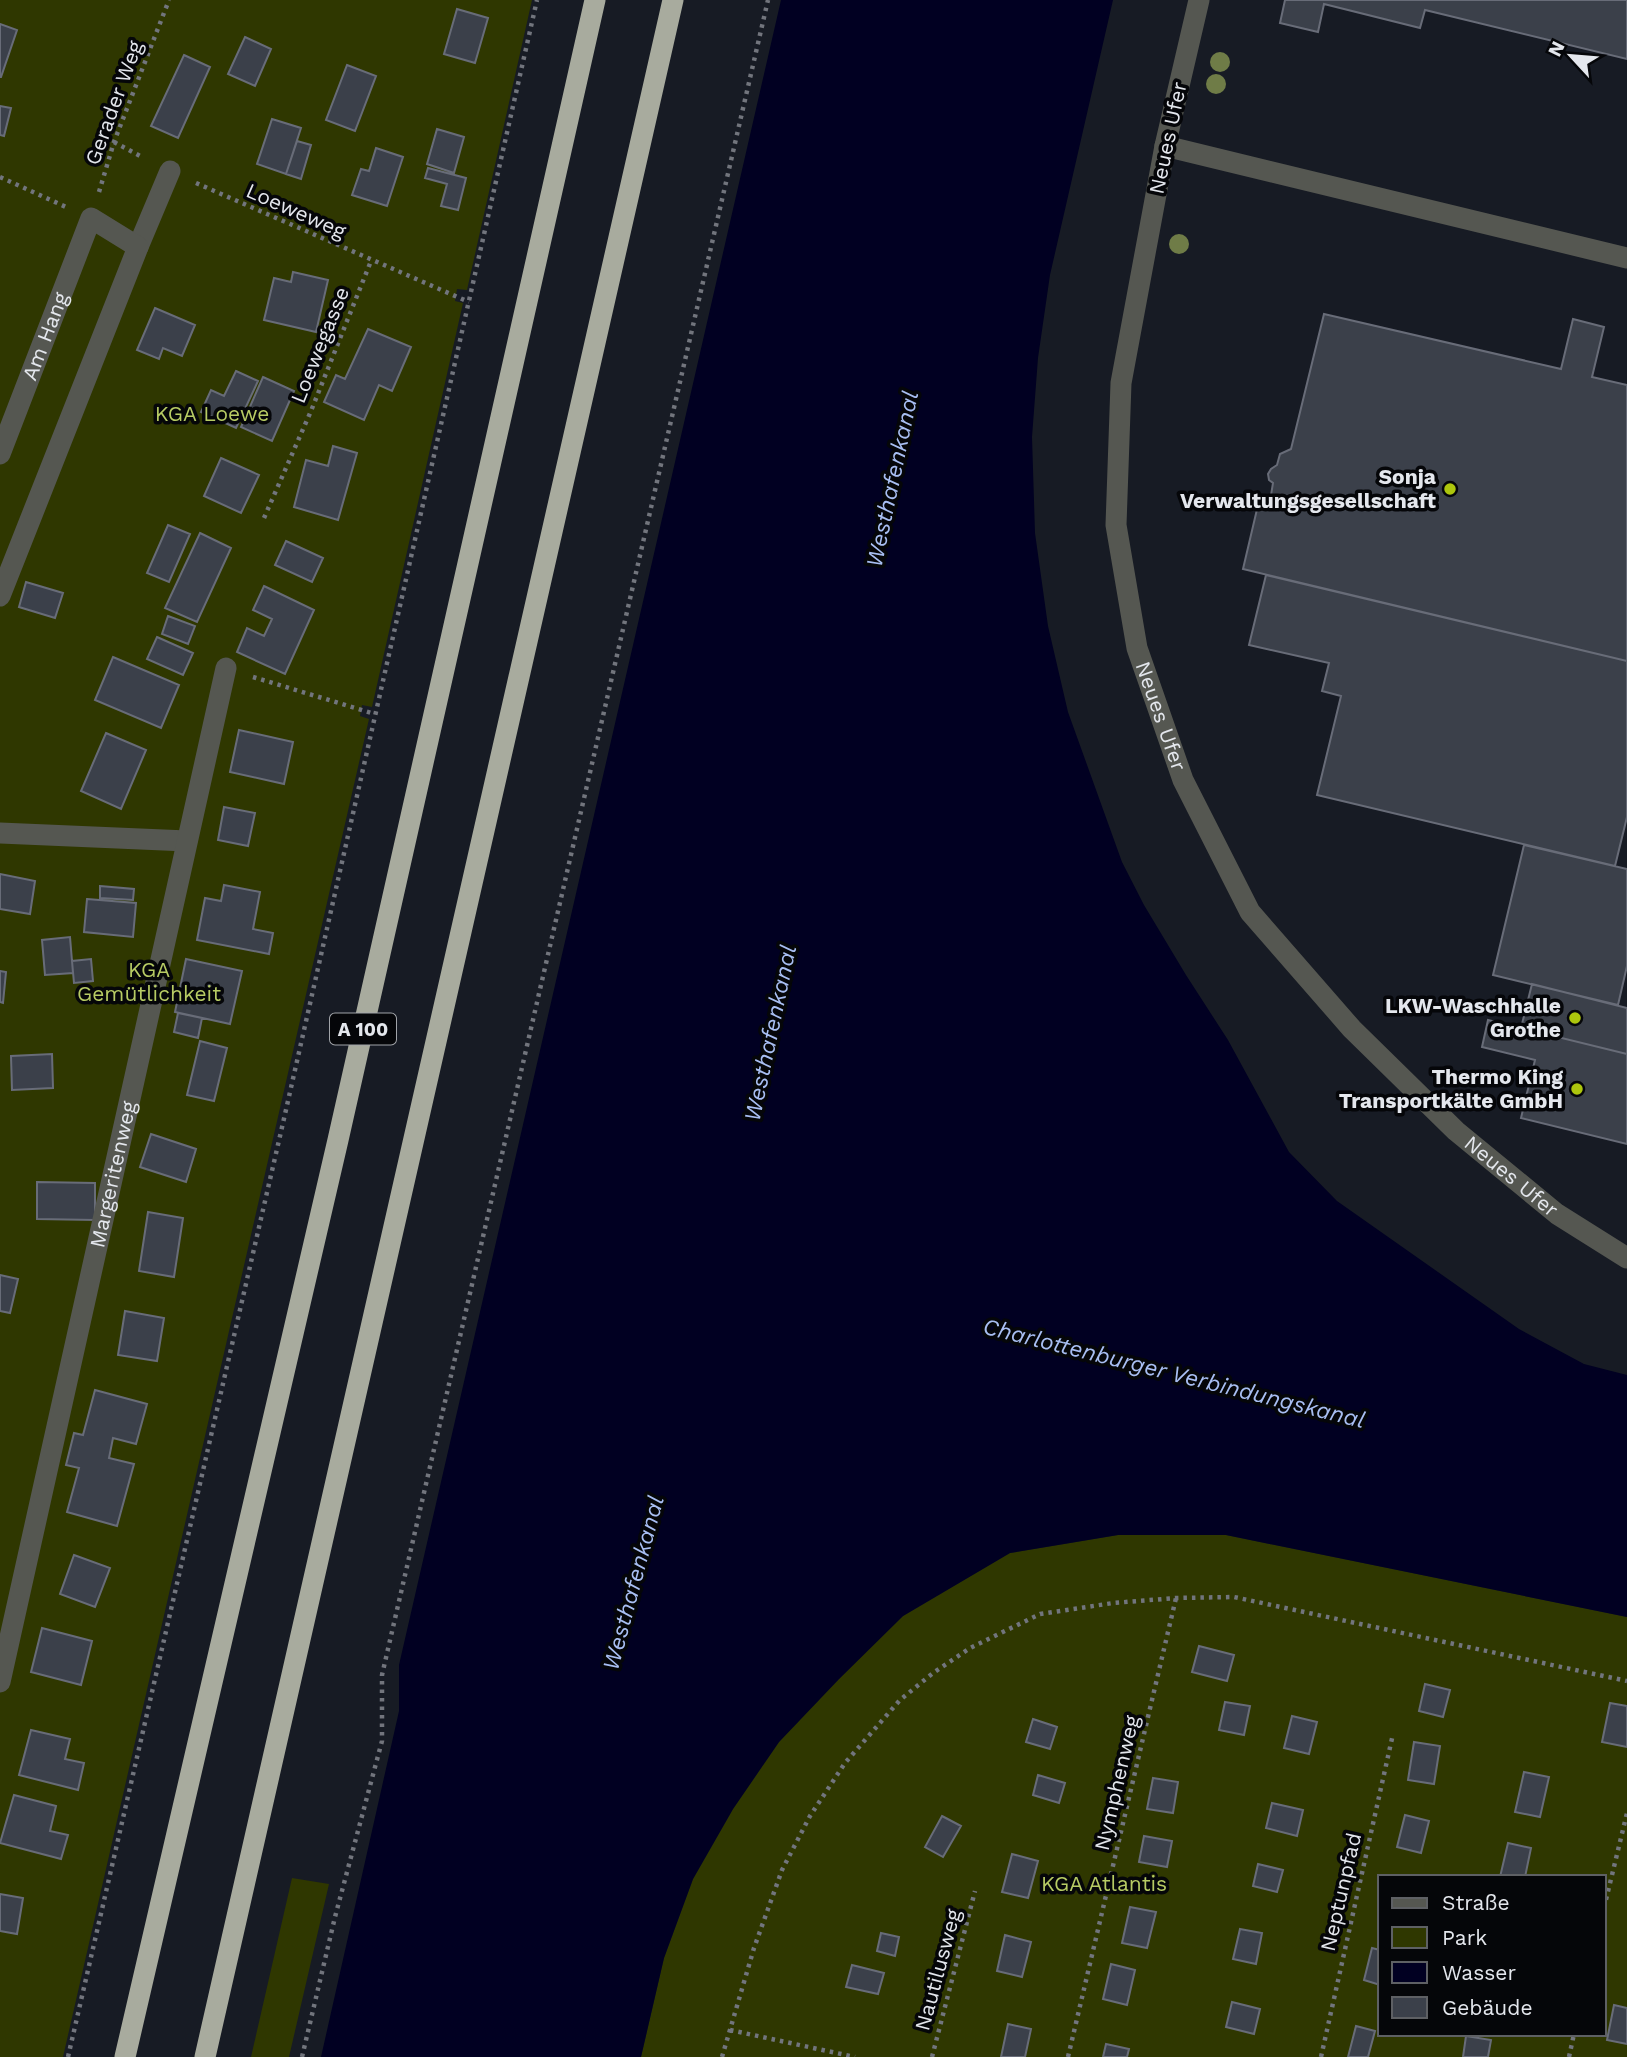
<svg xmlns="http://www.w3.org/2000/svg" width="1627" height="2057" viewBox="0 0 1627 2057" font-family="'Work Sans',sans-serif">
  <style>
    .green { fill: #2f3700; fill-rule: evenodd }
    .water { fill: #010022 }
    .building { fill: #3b404a; stroke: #686c78; stroke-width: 2 }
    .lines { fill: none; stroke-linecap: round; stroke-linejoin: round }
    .path { stroke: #72757d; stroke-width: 4.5; stroke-dasharray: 3.5 5; stroke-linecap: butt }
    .minor { stroke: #555751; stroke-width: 21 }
    .highway { stroke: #a8ab9e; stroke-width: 21 }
    .tree { fill: #6f7c47 }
    .poi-dot { fill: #adc60d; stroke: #050609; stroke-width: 2.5 }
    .labels { text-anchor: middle; stroke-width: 7; stroke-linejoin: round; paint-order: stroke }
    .shield { fill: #050609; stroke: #a1a4a9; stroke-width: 2 }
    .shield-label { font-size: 19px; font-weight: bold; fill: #e4e7ed }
    .street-label { font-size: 21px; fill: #e4e7ed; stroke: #050609 }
    .park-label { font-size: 21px; fill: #b7cb64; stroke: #050609 }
    .poi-label { font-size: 21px; font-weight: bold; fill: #e4e7ed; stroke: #050609; text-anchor: end }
    .water-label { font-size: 23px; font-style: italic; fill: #a8bef2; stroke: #050609 }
  </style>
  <rect width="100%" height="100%" fill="#171b24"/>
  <!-- green -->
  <path class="green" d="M0,0h532l-65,290 -10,-1 -2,12 8,2 -91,404 -10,-2 -2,11 9,3 -306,1338h-63z
    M1118,1535h108l401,82v440h-986l23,-99 29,-79 40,-70 46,-67 60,-63 64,-63 107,-63zM1380,1877h224v157h-224z
    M292,1878l37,6 -40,173h-38z"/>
  <!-- water -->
  <path class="water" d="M781,0h332l-63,275 -12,83 -6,79 3,96 13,93 20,86 54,150 22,43 42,70 42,65 61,112 48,49 182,128 65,35 43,11v242l-401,-82h-108l-108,18 -107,63 -64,63 -60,63 -46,67 -40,70 -29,79 -23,99h-320l78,-346v-46z"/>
  <!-- building -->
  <path class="building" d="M1285,0h342v59l-202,-49 -5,18 -96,-24 -6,28 -38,-9z
    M457,9l31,9 -13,45 -31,-9z
    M0,24l17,6 -16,47h-1z
    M245,37l26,12 -16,37 -27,-12z
    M184,55l26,12 -32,71 -27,-12z
    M347,65l29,11 -21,55 -29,-11z
    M0,106l11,2 -7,28 -4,-1z
    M272,119l29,9 -15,46 -29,-10z
    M437,129l27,8 -10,36 -27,-9z
    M297,141l14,4 -10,34 -15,-5z
    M376,148l27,9 -16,49 -35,-11 9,-26 8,2z
    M428,168l38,10 -8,32 -17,-4 6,-22 -22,-6z
    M293,272l35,8 -12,52 -52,-12 10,-42 17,4z
    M155,308l40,17 -13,31 -19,-8 -4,11 -22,-9z
    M1324,314l237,55 12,-50 31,8 -12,50 35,8v276l-384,-92 15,-64 19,5 1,-5 -7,-10 2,-12 -4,-3 -1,-6 3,-5 6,-4 3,-11 11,-5z
    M368,329l43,18 -19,44 -13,-6 -15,35 -40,-18 12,-27 9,4z
    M236,371l22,10 -22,47 -35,-16 10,-22 13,6z
    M263,377l31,14 -22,50 -31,-14z
    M333,446l24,7 -19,67 -44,-13 12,-47 22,6z
    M221,458l38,17 -18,38 -37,-17z
    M168,525l22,9 -21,48 -22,-9z
    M200,533l31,15 -34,74 -32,-14z
    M286,541l37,17 -11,24 -37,-17z
    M1266,575l361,86v156l-12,49 -298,-71 24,-99 -19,-5 7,-28 -80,-18z
    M26,582l37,11 -8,25 -36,-11z
    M264,586l50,24 -29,64 -48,-22 10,-24 17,8 8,-17 -19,-9z
    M168,616l27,10 -7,18 -26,-10z
    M157,637l36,16 -10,22 -36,-16z
    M113,657l66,28 -18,43 -66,-28z
    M239,730l54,12 -9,42 -54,-12z
    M106,733l40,17 -25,59 -40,-18z
    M224,807l31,6 -7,33 -30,-6z
    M1524,845l103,24v97l-9,39 -125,-30z
    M0,874l35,7 -5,33 -30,-5z
    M224,885l36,7 -7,37 20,4 -4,21 -72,-14 8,-42 16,3z
    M100,886l34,3 -1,11 -33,-2z
    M87,899l49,4 -3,34 -49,-5z
    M70,937l3,36 -28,2 -3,-35z
    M91,959l2,22 -19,2 -2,-22z
    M186,959l56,12 -12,53 -55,-12z
    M0,971l6,1 -3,31 -3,-1z
    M1532,984l95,24v46l-106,-26z
    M178,1013l24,5 -4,20 -24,-6z
    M1488,1020l139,34v90l-106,-26 14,-58 -53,-13z
    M200,1041l27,7 -13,53 -27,-6z
    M52,1054l1,34 -41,2 -1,-34z
    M151,1134l45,15 -10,33 -46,-15z
    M37,1182l58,1v37l-58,-1z
    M148,1212l35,6 -9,59 -35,-6z
    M0,1275l18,4 -8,34 -10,-2z
    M125,1311l39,7 -7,43 -39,-6z
    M95,1390l52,14 -11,40 -23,-6 -4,20 25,6 -17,62 -50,-14 12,-44 -13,-3 8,-32 9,2z
    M74,1555l36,13 -15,39 -35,-13z
    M42,1628l50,13 -11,44 -50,-13z
    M1199,1646l35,9 -7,26 -35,-9z
    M1425,1684l25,6 -7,27 -24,-6z
    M1225,1702l25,4 -6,29 -25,-5z
    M1610,1703l17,3v41l-25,-5z
    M1292,1716l25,6 -8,32 -25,-6z
    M1033,1719l24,8 -7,22 -24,-7z
    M31,1730l39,9 -5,20 19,4 -6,27 -59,-15z
    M1414,1742l26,4 -6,38 -26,-4z
    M1524,1772l25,5 -9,40 -25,-5z
    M1038,1775l27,8 -6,20 -26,-8z
    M1153,1778l25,4 -5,31 -26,-4z
    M14,1795l42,11 -6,25 18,4 -7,24 -61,-16z
    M1272,1803l31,7 -6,26 -31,-8z
    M1405,1815l24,6 -8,32 -24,-6z
    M942,1816l19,10 -18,31 -18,-10z
    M1144,1836l28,5 -5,26 -28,-5z
    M1508,1843l23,5 -6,29h-25z
    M1012,1854l26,7 -10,37 -26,-6z
    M1258,1864l25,6 -6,22 -24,-6z
    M0,1894l23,4 -6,36 -17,-3z
    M1130,1907l26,5 -9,36 -25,-5z
    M1240,1929l22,4 -6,31 -23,-5z
    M881,1933l18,4 -4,19 -18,-5z
    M1005,1935l26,7 -9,35 -25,-6z
    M1372,1948l8,2v35l-16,-5z
    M1111,1964l24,6 -8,35 -24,-6z
    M852,1965l32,8 -6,21 -32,-7z
    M1232,2002l28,7 -6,25 -28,-7z
    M1614,2005l13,3v36l-20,-4z
    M1008,2024l23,5 -6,28h-24z
    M1356,2026l19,5 -7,26h-20z
    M1466,2036l25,4 -3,17h-25z
    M1106,2044l23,5 -2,8h-24z"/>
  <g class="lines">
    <!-- path -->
    <path class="path" d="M114,142l30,16
      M0,177l66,30
      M196,183l273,119
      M99,192l15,-50 55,-142
      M264,518l47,-107 60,-150
      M253,677l122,37
      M1604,1908l23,-95
      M730,2030l125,27
      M68,2057l215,-934 254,-1123
      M302,2057l33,-140 47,-176v-66l386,-1675
      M722,2057l32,-109 28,-78 28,-54 35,-53 55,-63 33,-27 37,-25 70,-34 73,-11 63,-5 58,-1 393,84
      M932,2057l43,-166
      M1068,2057l108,-459
      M1321,2057l72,-323
      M1569,2057l5,-23"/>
    <!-- minor -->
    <g class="minor">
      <path id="s1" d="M1199,0l-34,146 -44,237 -5,142 21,123 46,132 67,132 102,117 104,102 101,83 70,44"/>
      <path d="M1165,146l462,112"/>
      <path d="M138,247l32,-76"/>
      <path id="s2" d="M0,454l91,-236 47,29 -138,349"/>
      <path d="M0,833l187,8"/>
      <path id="s3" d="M0,1682l226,-1014"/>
    </g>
    <!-- highway -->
    <path class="highway" d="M125,2057l213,-917 257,-1140
      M205,2057l468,-2057"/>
  </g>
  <!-- trees -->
  <g class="tree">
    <circle cx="1220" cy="62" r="10"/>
    <circle cx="1216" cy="84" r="10"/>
    <circle cx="1179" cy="244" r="10"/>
  </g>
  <!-- markers -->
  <g class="poi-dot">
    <circle cx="1450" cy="489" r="7"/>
    <circle cx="1575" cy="1018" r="7"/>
    <circle cx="1577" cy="1089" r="7"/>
  </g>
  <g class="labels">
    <!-- shield labels -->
    <rect class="shield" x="330" y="1013.5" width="66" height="31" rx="5"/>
    <g class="shield-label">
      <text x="363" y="1036">A 100</text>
    </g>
    <!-- street labels -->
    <g class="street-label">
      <text transform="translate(114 103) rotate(-70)" y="7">Gerader Weg</text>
      <text transform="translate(1168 138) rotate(-78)" y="7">Neues Ufer</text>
      <text transform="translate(296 211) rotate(24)" y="7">Loeweweg</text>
      <text dy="7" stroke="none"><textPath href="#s2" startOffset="126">Am Hang</textPath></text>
      <text transform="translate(320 345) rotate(-68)" y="7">Loewegasse</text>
      <text dy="7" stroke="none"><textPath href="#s1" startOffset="730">Neues Ufer</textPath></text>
      <text dy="7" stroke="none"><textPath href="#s3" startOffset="520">Margeritenweg</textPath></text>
      <text dy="7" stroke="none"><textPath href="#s1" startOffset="1318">Neues Ufer</textPath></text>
      <text transform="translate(1117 1783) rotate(-77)" y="7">Nymphenweg</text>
      <text transform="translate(1341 1892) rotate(-77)" y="7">Neptunpfad</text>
      <text transform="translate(938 1970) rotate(-75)" y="7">Nautilusweg</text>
    </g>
    <!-- park labels -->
    <g class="park-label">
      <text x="212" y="421">KGA Loewe</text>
      <text x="149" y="977">KGA<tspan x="149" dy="24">Gemütlichkeit</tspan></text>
      <text x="1104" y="1891">KGA Atlantis</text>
    </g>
    <!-- poi labels -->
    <g class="poi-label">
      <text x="1436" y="484">Sonja<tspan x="1436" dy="24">Verwaltungsgesellschaft</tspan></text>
      <text x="1561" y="1013">LKW-Waschhalle<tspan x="1561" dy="24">Grothe</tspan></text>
      <text x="1563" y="1084">Thermo King<tspan x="1563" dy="24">Transportkälte GmbH</tspan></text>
    </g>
    <!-- water labels -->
    <g class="water-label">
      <text transform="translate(892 479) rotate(-78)" y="8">Westhafenkanal</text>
      <text transform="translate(770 1033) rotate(-78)" y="8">Westhafenkanal</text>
      <text transform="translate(1174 1373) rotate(14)" y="8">Charlottenburger Verbindungskanal</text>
      <text transform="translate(633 1583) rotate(-75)" y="8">Westhafenkanal</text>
    </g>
  </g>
  <!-- legend -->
  <rect x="1378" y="1875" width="228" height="161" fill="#050609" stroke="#5e6064" stroke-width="2"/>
  <rect x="1392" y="1898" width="35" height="10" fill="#555751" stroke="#5e6064" stroke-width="2"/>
  <text x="1442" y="1910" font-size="21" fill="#e4e7ed">Straße</text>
  <rect x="1392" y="1927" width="35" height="21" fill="#2f3700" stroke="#5e6064" stroke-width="2"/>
  <text x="1442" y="1945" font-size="21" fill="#e4e7ed">Park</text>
  <rect x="1392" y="1962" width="35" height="21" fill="#010022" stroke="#5e6064" stroke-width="2"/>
  <text x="1442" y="1980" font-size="21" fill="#e4e7ed">Wasser</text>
  <rect x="1392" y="1997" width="35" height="21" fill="#3b404a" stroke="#5e6064" stroke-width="2"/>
  <text x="1442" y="2015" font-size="21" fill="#e4e7ed">Gebäude</text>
  <!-- north arrow -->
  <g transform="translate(1571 56) rotate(296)" stroke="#050609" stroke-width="5" paint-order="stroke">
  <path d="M0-5L12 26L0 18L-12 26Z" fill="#e4e7ed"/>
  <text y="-10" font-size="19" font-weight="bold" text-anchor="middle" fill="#e4e7ed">N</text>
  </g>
</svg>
